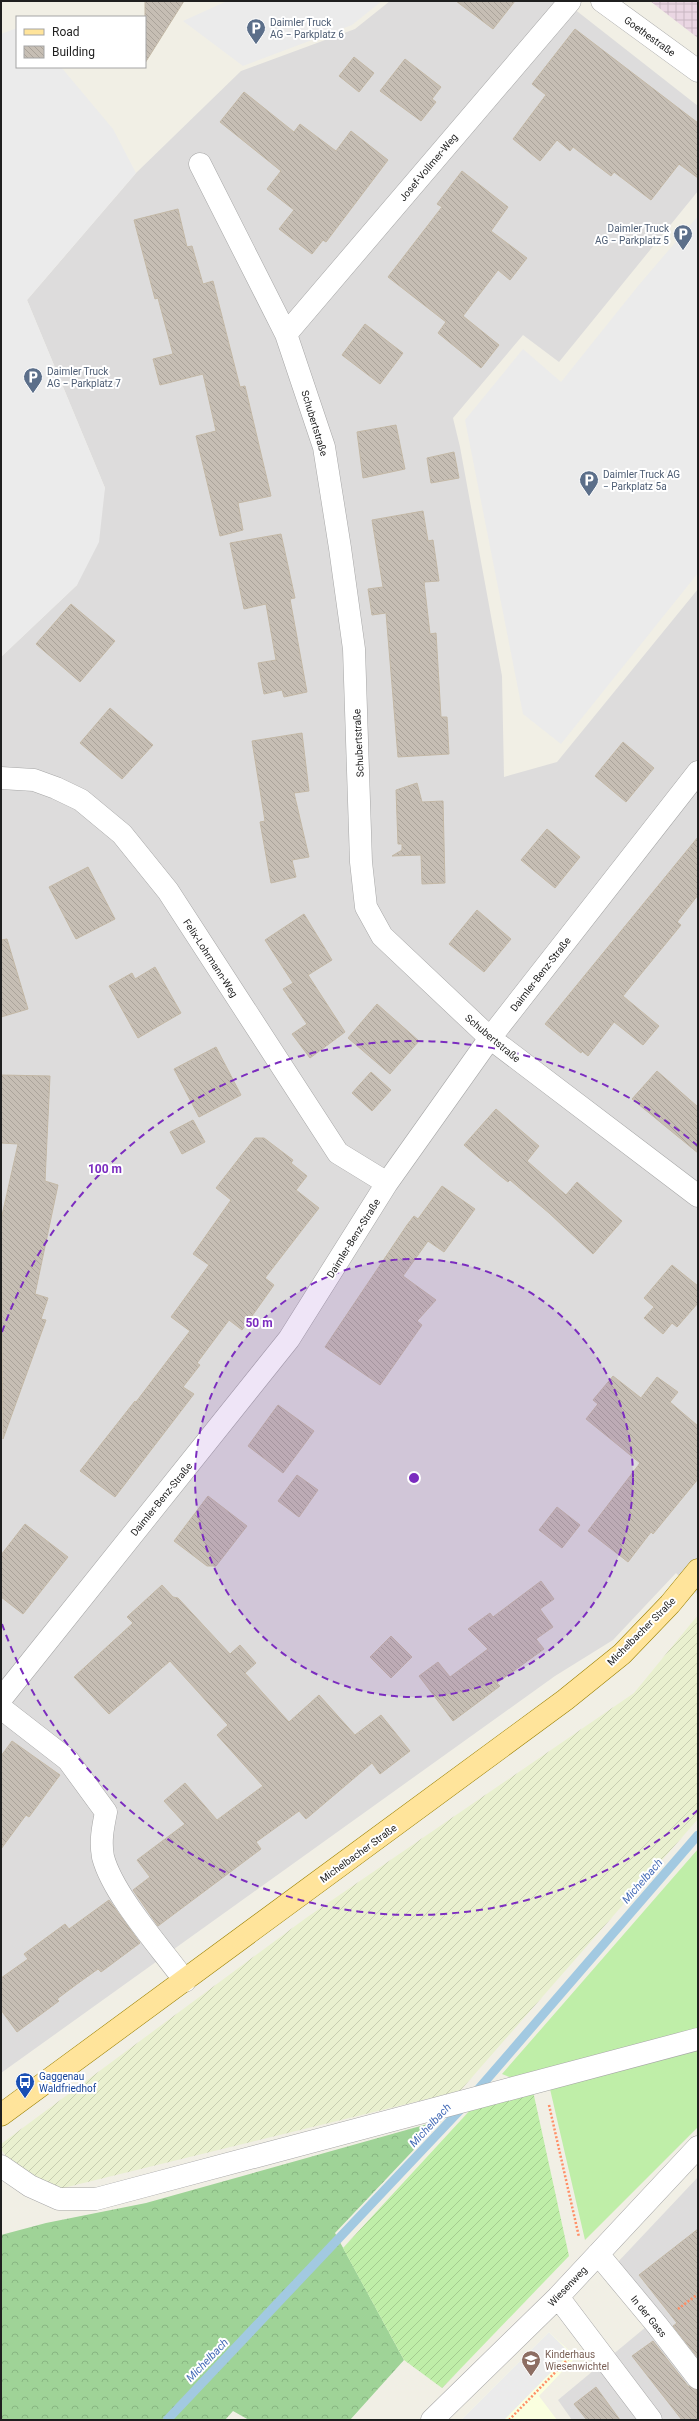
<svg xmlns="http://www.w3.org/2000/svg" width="699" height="2421" viewBox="0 0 699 2421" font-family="Roboto,sans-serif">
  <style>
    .residential { fill: #dddcdc }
    .industrial { fill: url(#industrial-grid) }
    .education { fill: #faffdf }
    .farmland { fill: url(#farmland-furrows) }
    .grass { fill: #bfeea8 }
    .forest { fill: url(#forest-crowns) }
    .garden { fill: url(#garden-furrows) }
    .parking { fill: #ebebeb }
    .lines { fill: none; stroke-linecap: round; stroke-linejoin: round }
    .stream { stroke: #a2c9e1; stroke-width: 9 }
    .building { fill: url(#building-back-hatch); stroke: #c3b8a6 }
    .minor-casing { stroke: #a6a6a6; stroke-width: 23 }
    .major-casing { stroke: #9a8000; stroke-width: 23 }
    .path { stroke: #ff8f67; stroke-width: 2.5; stroke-dasharray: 2 2; stroke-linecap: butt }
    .minor { stroke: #fff; stroke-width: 22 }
    .major { stroke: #ffe49b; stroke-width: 22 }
    .ring { fill: none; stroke: #7b2cbf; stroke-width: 2; stroke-dasharray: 7 5 }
    .labels { text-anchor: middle; stroke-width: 4; stroke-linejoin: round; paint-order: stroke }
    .service-label { font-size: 10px; fill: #4e5e75; stroke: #fff; text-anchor: start }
    .street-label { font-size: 10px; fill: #1f1f1f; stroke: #fff }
    .transit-label { font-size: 10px; fill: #164399; stroke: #fff; text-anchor: start }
    .education-label { font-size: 10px; fill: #785e54; stroke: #fff; text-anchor: start }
    .water-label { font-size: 11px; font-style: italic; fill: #446bb6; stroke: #fff }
    .centre { fill: #7b2cbf; stroke: #fff; stroke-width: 2 }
    .ring-label { font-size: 12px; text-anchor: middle; font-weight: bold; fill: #7b2cbf; stroke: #fff; stroke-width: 4; stroke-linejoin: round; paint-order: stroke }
  </style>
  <defs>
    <pattern id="industrial-grid" width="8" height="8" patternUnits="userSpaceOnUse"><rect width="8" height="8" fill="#ead6e3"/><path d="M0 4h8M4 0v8" fill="none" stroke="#c8b7c2"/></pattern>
    <pattern id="farmland-furrows" width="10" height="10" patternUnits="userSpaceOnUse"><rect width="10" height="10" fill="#e9f0cf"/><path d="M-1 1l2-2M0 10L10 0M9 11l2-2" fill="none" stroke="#c7cdb1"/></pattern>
    <pattern id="forest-crowns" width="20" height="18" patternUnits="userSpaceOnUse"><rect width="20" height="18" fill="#9fd397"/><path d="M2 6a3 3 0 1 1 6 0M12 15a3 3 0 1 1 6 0" fill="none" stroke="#88b582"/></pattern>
    <pattern id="garden-furrows" width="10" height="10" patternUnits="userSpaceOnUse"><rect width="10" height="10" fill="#bfeea8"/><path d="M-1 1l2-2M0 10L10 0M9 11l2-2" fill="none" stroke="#a4cc90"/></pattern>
    <pattern id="building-back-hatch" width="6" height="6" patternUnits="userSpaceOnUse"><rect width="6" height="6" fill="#c6beb4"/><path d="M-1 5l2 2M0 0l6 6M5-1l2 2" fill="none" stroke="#aaa39a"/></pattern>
  </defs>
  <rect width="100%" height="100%" fill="#f1efe5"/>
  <!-- residential -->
  <path class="residential" d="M390,1h174l134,105v85l-139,171 -36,-27 -70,83 7,29 42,229 2,101 53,-15 141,-173v1006l-22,-22 -63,67 -58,36 -554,397v-1416l76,-72 28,-97 -78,-188 109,-127 105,-102 114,-42z
    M698,2177v243h-126l-14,-20 100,-83 -42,-53z"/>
  <!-- industrial -->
  <path class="industrial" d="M650,1h48v37z"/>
  <!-- education -->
  <path class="education" d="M549,2332l27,25 -37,39 18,24h-96z"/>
  <!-- farmland -->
  <path class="farmland" d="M698,1615v204l-238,272 -401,98 -41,-16 -17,-24v-5l305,-226 328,-225z"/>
  <!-- grass -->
  <path class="grass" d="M698,1849v181l-186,48 -10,-4z
    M698,2049v78l-113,113 -35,-151z"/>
  <!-- forest -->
  <path class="forest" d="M442,2120l-107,113 69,127 -54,60h-101l-16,-9 -8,9h-224v-185l45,-12 100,-20z"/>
  <!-- garden -->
  <path class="garden" d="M533,2091l36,165 -127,132 -38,-28 -61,-112 130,-141z"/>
  <!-- parking -->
  <path class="parking" d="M227,1h155l-30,24 -109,41 -60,-45z
    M17,28v39h44l52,62 23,44 -109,127 78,188 -6,54 -22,43 -76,72v-623z
    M698,216v357l-137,171 -38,-30 -58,-294 58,-71 38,33 77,-96z
    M549,2332l21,21 -66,67h-43z"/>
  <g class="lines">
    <!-- stream -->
    <path class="stream" d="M475,2093l223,-258
      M167,2420l297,-314"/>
  </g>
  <!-- building -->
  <path class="building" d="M145,1h39l-39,62z
    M456,1h59l-22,28z
    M575,29l123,94v55l-19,-14 -28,36 -37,-28 -3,4 -38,-29 -3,4 -13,-11 -17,21 -27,-22 33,-44 -14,-11z
    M354,57l20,16 -15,19 -20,-16z
    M405,59l36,28 -9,12 4,3 -15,19 -41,-30z
    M244,92l50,40 6,-8 36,27 15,-20 37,29 -62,82 -3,-2 -11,14 -33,-25 15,-19 -27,-21 14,-18 -61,-49z
    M462,171l46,36 -17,24 36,27 -17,22 -12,-10 -35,46 36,29 -18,23 -43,-35 8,-11 -58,-45 54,-70 -5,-3z
    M178,209l9,38 5,-1 11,38 10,-3 27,106 5,-1 26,110 -33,7 5,27 -23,6 -24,-100 20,-5 -13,-57 -43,11 -7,-26 20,-5 -15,-56 -3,1 -21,-79z
    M365,324l38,29 -23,31 -38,-29z
    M396,425l9,44 -42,9 -6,-46z
    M454,452l5,26 -28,5 -4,-25z
    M423,511l5,30 5,-1 6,41 -15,1 6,52 6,-1 5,84h6l2,37 -51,3 -12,-144 -14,2 -4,-26 15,-2 -11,-67z
    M281,534l14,64 -5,1 17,93 -23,5 -2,-7 -18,4 -6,-31 18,-3 -10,-56 -22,5 -14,-66z
    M71,604l44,37 -35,41 -44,-38z
    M110,708l43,37 -31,34 -42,-36z
    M302,733l7,58 -15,2 15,64 -17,3 4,17 -25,6 -11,-61 5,-1 -13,-80z
    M623,742l31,26 -28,34 -31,-26z
    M417,783l5,19 21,-1 2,82 -23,1 -1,-29 -29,1 10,-6v-6h-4l-2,-54z
    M547,829l33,28 -25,31 -34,-28z
    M698,837v58l-21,27 4,3 -58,71 36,30 -16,19 -29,-23 -26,34 -6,-5 -1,2 -36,-29z
    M88,867l27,52 -39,20 -27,-52z
    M477,910l34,29 -27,33 -35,-28z
    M304,914l28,46 -24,15 37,57 -35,26 -18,-24 15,-10 -24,-35 10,-6 -28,-43z
    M7,939l21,70 -27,8v-77z
    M155,967l26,46 -43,25 -29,-52 23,-13 3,6z
    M377,1004l42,37 -29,33 -42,-36z
    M216,1047l25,48 -42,22 -25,-48z
    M657,1071l41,36v46l-66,-54z
    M371,1072l20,18 -19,21 -20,-18z
    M1,1075l49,1 -5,105 13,4 -23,109 13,4 -7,21 5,1 -43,119 -2,-219 17,-76 -17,-1z
    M496,1109l43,37 -12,15 39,34 11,-13 45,39 -29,33 -44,-41 -39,-33 -2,2 -9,-7 -35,-30z
    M193,1120l12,22 -23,12 -12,-22z
    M255,1138h9l29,22 -2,3 16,13 -11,14 23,18 -54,70 9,7 -32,45 -13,-10 -32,43 3,2 -17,22 11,7 -79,103 -35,-26 55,-70 1,1 54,-71 -19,-14 38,-52 -16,-11 38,-54 -15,-12z
    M442,1186l33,23 -31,43 -16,-11 -25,35 33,24 -19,21 5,4 -42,60 -55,-38 82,-122 7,-9 4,3z
    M672,1265l26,21v17l-21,24 -5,-4 -9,11 -19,-16 10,-11 -10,-9z
    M613,1376l28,22 16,-21 21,15 -8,10 28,24v53l-45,55 -2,-2 -23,30 -40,-31 52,-68 -54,-44 12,-15 -5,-4z
    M278,1405l36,26 -31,42 -35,-27z
    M297,1475l21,15 -19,27 -21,-16z
    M208,1496l39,30 -31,40h-9l-33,-25z
    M557,1507l23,18 -18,23 -23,-18z
    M25,1524l43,33 -45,57 -22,-17v-42z
    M541,1581l13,18 -14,10 13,18 -17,12 8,10 -47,34 3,3 -47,35 -34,-45 19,-14 12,15 38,-28 -20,-20 22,-16 3,4z
    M162,1585l11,12 5,1 52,56 10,-9 16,18 -11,10 44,49 30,-27 36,40 26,-20 29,36 -30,23 -8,-11 -66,56 -7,-8 -43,31 5,7 -103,77 -25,-36 17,-13 -13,-17 48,-36 -21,-23 21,-18 32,37 46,-34 -46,-51 11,-10 -58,-64 -61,53 -35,-37 59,-54 -6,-6z
    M391,1636l21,21 -21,21 -21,-21z
    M12,1741l48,34 -31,42 -3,-2 -25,34v-93z
    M109,1900l31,43 -39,29 -3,-3 -21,15 -20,15 2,2 -42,31 -16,-22v-32l27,-19 -4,-5 41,-30 4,5z
    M698,2229v129l-25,-32 4,-3 -38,-48z
    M653,2341l35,45 10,4v30h-16l-50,-64z
    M596,2387l24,33h-33l-13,-16z"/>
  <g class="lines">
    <!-- minor casing -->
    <g class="minor-casing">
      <path id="minor" d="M602,1l96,70
        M200,164l86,170 38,113 16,101 14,101 7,213 5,45 16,29 108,102 208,158
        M286,334l284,-333
        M1,778l33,2 22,8 25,12 41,34 46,57 170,262 49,30
        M1,1699l288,-360 98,-156 103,-145 208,-266
        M1,1708l67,52 38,52c-3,15 -6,29 -3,45 10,38 58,91 82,124
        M1,2166l29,20 29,13h37l602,-160
        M598,2254l59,71 41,53
        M558,2297l93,123
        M432,2420l126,-123 140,-150"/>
    </g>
    <!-- major casing -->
    <g class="major-casing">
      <path id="major" d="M1,2115l564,-415 57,-46 48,-50 28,-34"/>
    </g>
    <!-- path -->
    <path class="path" d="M549,2105l30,132
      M678,2309l20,-15
      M509,2420l61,-63"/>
    <!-- minor -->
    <use href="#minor" class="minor"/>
    <!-- major -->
    <use href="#major" class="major"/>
  </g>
  <!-- distance rings -->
  <circle cx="414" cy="1478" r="219" fill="#7b2cbf" fill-opacity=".12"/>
  <g class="ring">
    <circle cx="414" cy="1478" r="219"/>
    <path d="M698 1810A437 437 0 0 1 2 1624M2 1332A437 437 0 0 1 698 1146"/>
  </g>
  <!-- icons -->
  <defs>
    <g id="parking-pin" transform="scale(1)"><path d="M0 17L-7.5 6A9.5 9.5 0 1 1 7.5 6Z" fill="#5c6f8a" stroke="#fff"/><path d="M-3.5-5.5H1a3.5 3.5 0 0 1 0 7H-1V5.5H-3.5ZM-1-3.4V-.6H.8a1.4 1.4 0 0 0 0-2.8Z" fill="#fff"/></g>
    <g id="bus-pin" transform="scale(1)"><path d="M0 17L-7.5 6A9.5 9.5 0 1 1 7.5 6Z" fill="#1a4fb4" stroke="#fff"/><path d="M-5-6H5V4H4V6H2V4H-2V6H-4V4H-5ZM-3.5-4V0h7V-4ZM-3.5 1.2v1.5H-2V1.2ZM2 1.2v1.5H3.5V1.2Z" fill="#fff"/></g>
    <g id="school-pin" transform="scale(1)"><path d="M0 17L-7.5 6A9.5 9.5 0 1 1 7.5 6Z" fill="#8d6e63" stroke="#fff"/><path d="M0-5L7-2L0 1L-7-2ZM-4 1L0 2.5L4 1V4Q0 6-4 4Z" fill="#fff"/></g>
  </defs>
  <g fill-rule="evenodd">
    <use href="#parking-pin" x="256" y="28"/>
    <use href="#parking-pin" x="683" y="234"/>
    <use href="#parking-pin" x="33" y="377"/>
    <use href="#parking-pin" x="589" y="480"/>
    <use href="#bus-pin" x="25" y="2082"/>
    <use href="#school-pin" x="531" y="2360"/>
  </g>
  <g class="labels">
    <!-- service labels -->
    <g class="service-label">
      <text x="270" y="26">Daimler Truck<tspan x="270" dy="12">AG − Parkplatz 6</tspan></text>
      <text x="669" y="232" text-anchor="end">Daimler Truck<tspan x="669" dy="12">AG − Parkplatz 5</tspan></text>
      <text x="47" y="375">Daimler Truck<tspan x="47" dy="12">AG − Parkplatz 7</tspan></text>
      <text x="603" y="478">Daimler Truck AG<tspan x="603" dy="12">− Parkplatz 5a</tspan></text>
    </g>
    <!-- street labels -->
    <g class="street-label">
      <text transform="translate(650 36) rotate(36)" y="4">Goethestraße</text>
      <text transform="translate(428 167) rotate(-50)" y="4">Josef-Vollmer-Weg</text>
      <text transform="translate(315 423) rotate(73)" y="4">Schubertstraße</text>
      <text transform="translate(358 743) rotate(-93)" y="4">Schubertstraße</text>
      <text transform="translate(211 958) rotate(57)" y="4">Felix-Lohrmann-Weg</text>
      <text transform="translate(540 974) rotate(-52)" y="4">Daimler-Benz-Straße</text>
      <text transform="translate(493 1038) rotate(40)" y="4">Schubertstraße</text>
      <text transform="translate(353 1238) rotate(-58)" y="4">Daimler-Benz-Straße</text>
      <text transform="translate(161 1499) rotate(-51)" y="4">Daimler-Benz-Straße</text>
      <text transform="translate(641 1631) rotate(-45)" y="4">Michelbacher Straße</text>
      <text transform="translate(358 1853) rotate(-36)" y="4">Michelbacher Straße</text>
      <text transform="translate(567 2286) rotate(-46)" y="4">Wiesenweg</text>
      <text transform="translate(649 2316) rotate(51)" y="4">In der Gass</text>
    </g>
    <!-- transit labels -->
    <g class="transit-label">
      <text x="39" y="2080">Gaggenau<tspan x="39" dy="12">Waldfriedhof</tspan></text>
    </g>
    <!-- education labels -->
    <g class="education-label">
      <text x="545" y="2358">Kinderhaus<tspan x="545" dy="12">Wiesenwichtel</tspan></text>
    </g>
    <!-- water labels -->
    <g class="water-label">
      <text transform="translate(642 1881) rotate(-49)" y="4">Michelbach</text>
      <text transform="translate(430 2125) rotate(-47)" y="4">Michelbach</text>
      <text transform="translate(207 2360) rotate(-46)" y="4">Michelbach</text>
    </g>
  </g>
  <circle cx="414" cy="1478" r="6" class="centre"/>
  <g class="ring-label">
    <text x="105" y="1173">100 m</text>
    <text x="259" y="1327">50 m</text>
  </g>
  <!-- border -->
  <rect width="699" height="2421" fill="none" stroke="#1f1f1f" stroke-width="4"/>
  <!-- legend -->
  <rect x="16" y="16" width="130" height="52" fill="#ffffff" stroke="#a5a5a5"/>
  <rect x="24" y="29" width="20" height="6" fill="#ffe49b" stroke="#a5a5a5"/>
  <text x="52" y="36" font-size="12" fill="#1f1f1f">Road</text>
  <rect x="24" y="46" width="20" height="12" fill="url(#building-back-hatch)" stroke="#a5a5a5"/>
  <text x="52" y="56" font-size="12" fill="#1f1f1f">Building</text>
</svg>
